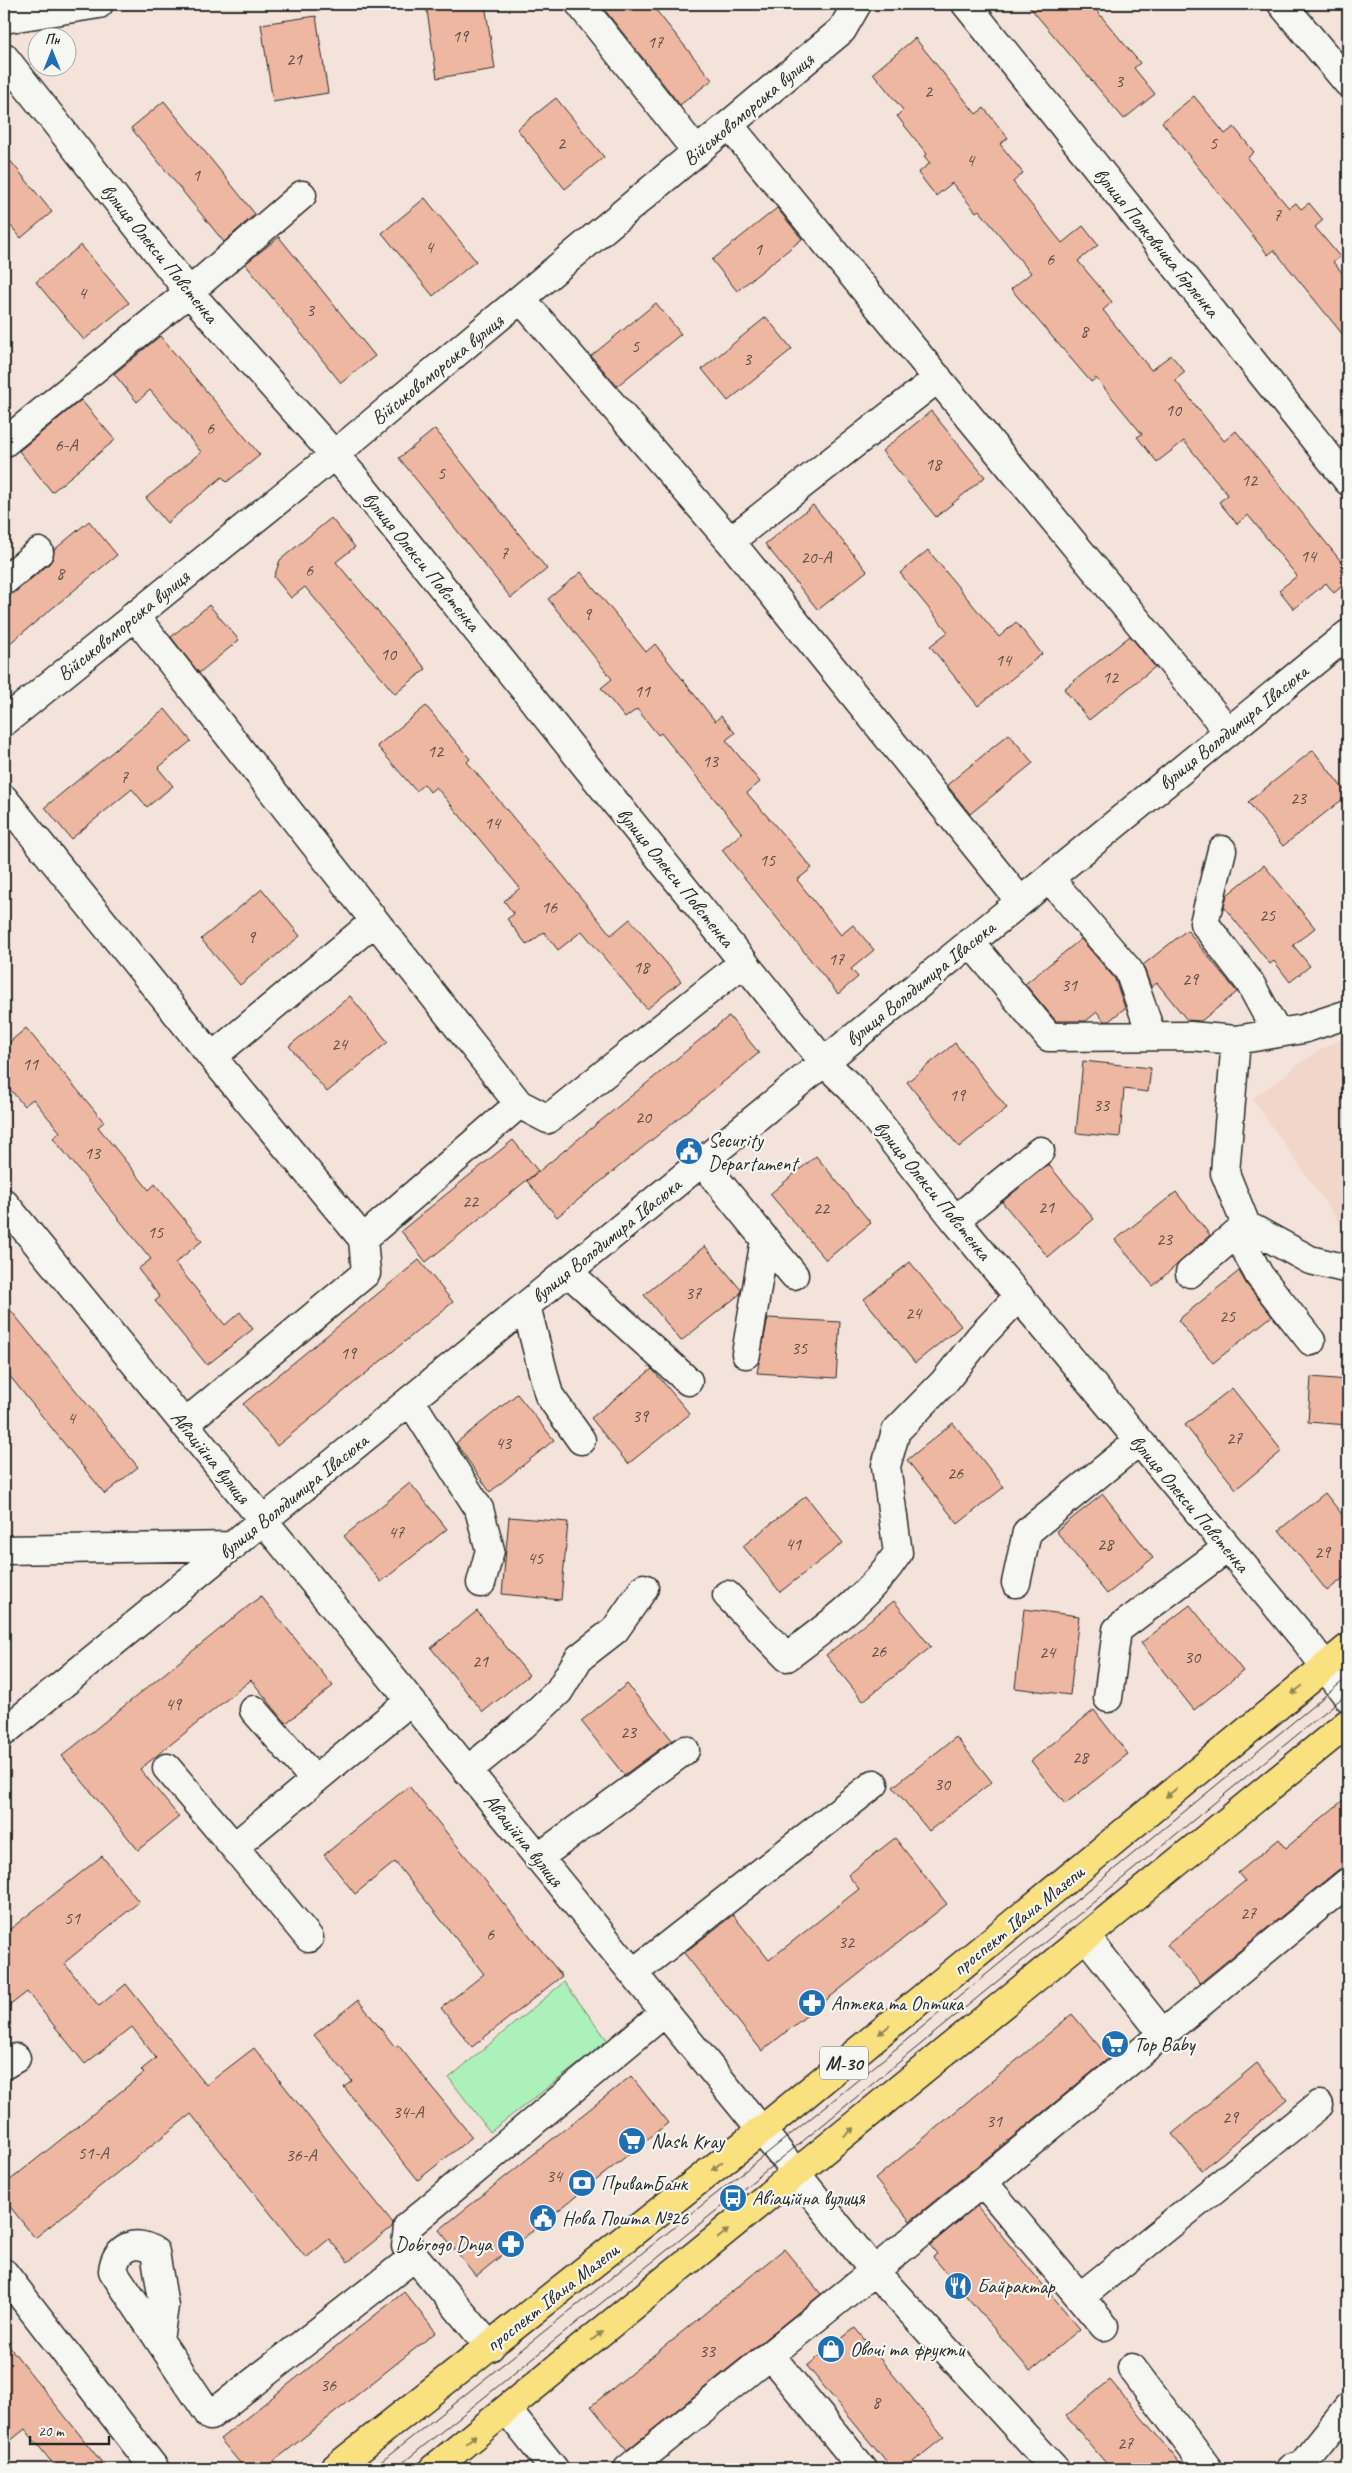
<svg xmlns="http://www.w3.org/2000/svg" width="1352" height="2473" viewBox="0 0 1352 2473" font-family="Caveat,sans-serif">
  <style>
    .built { fill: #f1d6c9 }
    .green { fill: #acf0ba; stroke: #6c8e72 }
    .building { fill: #edb7a1; stroke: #2b2b2b }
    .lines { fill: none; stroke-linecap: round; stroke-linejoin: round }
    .minor-casing { stroke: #2b2b2b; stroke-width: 31 }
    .highway-casing { stroke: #2b2b2b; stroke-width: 31 }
    .minor { stroke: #f6f6f2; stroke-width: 28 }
    .highway { stroke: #fae180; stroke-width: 28 }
    .tram { stroke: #2b2b2b; stroke-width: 1 }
    .oneway { fill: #928656 }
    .labels { text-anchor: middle; stroke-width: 4.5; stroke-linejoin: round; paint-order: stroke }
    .number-label { font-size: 18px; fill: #5c4e48 }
    .shield { fill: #f6f6f2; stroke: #686867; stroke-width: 1 }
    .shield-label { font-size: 19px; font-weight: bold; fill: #2b2b2b }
    .street-label { font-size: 20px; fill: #2b2b2b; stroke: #f6f6f2 }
    .poi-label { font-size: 20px; fill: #2b2b2b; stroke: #f6f6f2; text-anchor: start }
  </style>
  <rect width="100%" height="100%" fill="#f3e3da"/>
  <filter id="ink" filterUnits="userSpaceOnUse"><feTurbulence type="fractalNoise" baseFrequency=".02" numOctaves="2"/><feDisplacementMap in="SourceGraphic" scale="10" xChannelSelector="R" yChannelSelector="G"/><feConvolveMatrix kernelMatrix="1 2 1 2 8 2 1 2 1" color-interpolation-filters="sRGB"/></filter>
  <g filter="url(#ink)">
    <!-- built -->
    <path class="built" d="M1348,1036v199l-95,-136 60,-45z"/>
    <!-- green -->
    <path class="green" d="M564,1982l44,59 -118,91 -41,-54z"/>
    <!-- building -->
    <path class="building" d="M426,4h59l10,65 -58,9z
      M600,4h51l61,76 -32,25z
      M1027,4h64l49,59 -6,5 21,26 -31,25z
      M316,16l12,77 -55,9 -12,-78z
      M915,38l61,76 8,-6 24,30 -8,6 23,29 -10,9 49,61 21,-17 15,19 -20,16 34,41 -9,8 48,60 20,-15 14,17 -10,8 49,61 12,-10 112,139v11l-14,12 -8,-10 -32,26 -15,-19 18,-14 -49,-61 -11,9 -18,-22 9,-7 -44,-54 -27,21 -20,-25 5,-3 -46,-56 -5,4 -80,-93 20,-16 -52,-63 -3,2 -24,-29 -16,13 -18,-23 12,-10 -6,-7 3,-2 -30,-38 6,-6 -30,-37z
      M1194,96l31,38 9,-7 20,25 -7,6 42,50 7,-5 5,6 8,-6 14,17 -8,7 25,30 -7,5 15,18v61l-74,-91 -6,5 -106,-133z
      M556,98l48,59 -39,32 -48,-60z
      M164,101l91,113 -31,28 -93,-114z
      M4,153l48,59 -31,26 -17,-20z
      M425,198l51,63 -43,35 -51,-63z
      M777,208l25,31 -65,52 -25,-31z
      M279,237l96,119 -34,27 -96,-119z
      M81,245l48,58 -45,37 -48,-58z
      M656,303l25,31 -64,52 -26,-30z
      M766,317l26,32 -64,52 -26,-32z
      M160,336l100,119 -33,27 -5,-5 -55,46 -21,-25 55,-46 -51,-62 -13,12 -23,-28z
      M81,400l34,40 -63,52 -33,-41z
      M931,411l54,66 -49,40 -54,-66z
      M435,429l112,140 -36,29 -112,-140z
      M813,505l54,66 -49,39 -53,-66z
      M331,518l24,29 -19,15 90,107 -31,25 -90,-107 -14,11 -17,-21 6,-17z
      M89,521l28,34 -113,93v-52l10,-3 35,-29 4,-6 1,-8z
      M928,550l71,87 17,-15 26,32 -64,52 -48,-60 18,-14 -48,-59z
      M581,572l65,80 9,-8 60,77 6,-5 14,17 -9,7 34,42 -13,11 65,75 -15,12 44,55 12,-10 21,25 -23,19 7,8 -20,17 -116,-144 20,-17 -81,-100 -3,2 -21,-26 -12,9 -24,-30 11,-9 -64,-80z
      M209,605l30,35 -40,33 -28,-36z
      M1130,636l25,31 -66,53 -25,-31z
      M426,706l44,53 -3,3 84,101 1,-1 59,73 19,-16 51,62 -34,28 -65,-78 -24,19 -14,-18 -17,13 -20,-26 7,-5 -10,-13 16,-13 -84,-101 -6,5 -6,-8 -8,7 -39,-45z
      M165,709l26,32 -33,27 15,18 -26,21 -15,-18 -61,50 -26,-32z
      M1009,734l24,29 -63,51 -23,-29z
      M1313,750l35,45 -65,51 -35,-44z
      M1264,865l51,63 -22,17 17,21 -20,16 -16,-21 -4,3 -46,-57 3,-12z
      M262,889l38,47 -60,49 -39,-46z
      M1187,930l50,62 -36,29 -14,-1 -30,-37 -6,4 -8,-22z
      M1081,939l34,40 10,29 -16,13h-5l-7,-9 -11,9h-30l-31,-37z
      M350,996l38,46 -61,50 -38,-46z
      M729,1016l30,37 -202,164 -30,-36z
      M26,1028l78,94 -6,5 51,63 6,-6 47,57 -27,22 50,62 15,-13 13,17 -46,36 -52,-64 5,-4 -22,-28 13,-10 -98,-121 7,-6 -27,-33 -9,7 -20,-24v-35z
      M955,1043l52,65 -48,39 -52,-65z
      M1083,1061l68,7 -3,24 -24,-3 -4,48 -44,-4z
      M513,1140l25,31 -112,91 -25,-31z
      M816,1156l55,67 -45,37 -56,-66z
      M1048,1164l46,55 -46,38 -46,-55z
      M1176,1192l34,43 -57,51 -38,-46z
      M705,1246l36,44 -1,4 -59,47 -37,-46z
      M419,1260l34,42 -176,144 -34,-42z
      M910,1262l51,64 -46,37 -51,-64z
      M1239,1271l8,14 25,31 -59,47 -35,-43z
      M4,1302l134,165 -33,27 -101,-125z
      M768,1318l72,4 -4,56 -79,-5z
      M652,1369l38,45 -62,50 -37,-46z
      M1311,1377l37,3v45l-40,-3z
      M1232,1388l50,63 -46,38 -51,-64z
      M517,1394l37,46 -64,52 -34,-49z
      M953,1423l51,64 -46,37 -51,-64z
      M410,1483l37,46 -66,53 -37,-46z
      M1325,1493l23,29v52l-21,17 -48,-61z
      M1103,1494l50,64 -46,36 -51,-63z
      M806,1496l37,47 -63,49 -37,-46z
      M509,1517l59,5 -7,78 -59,-6z
      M261,1596l72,90 -47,37 -35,-43 -111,89 39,48 -41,33 -76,-94z
      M894,1601l37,46 -68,54 -37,-46z
      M1190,1605l53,66 -49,39 -53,-67z
      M1024,1609l55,7 -9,79 -55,-7z
      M477,1611l52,64 -46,37 -52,-64z
      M627,1684l45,56 -48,35 -43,-54z
      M1094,1710l34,44 -63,50 -34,-43z
      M956,1737l36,45 -63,49 -36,-44z
      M409,1786l153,190 -90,71 -31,-39 43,-34 -89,-112 -40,32 -31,-39z
      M1348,1796v69l-10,5 -138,113 -33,-38 78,-64 -7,-8 41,-34 7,9z
      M895,1838l52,66 -185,147 -78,-98 49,-38 36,45 90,-71 -11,-14z
      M102,1856l37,46 -75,61 35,43 27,-22 80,101 48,-37 139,175 -1,4 -44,35 -19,-23 -23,19 -115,-144 -156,124 -31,-39v-14l140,-112 -3,-3 15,-12 -24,-31 -47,37 -58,-72 -23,18v-76z
      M358,2000l37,47 3,-2 74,92 -54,43 -74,-93 8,-6 -38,-46z
      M1072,2014l37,44 -199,163 -35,-42z
      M1257,2063l30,36 -85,71 -30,-36z
      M631,2076l37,47 -192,153 -37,-46z
      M977,2206l103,123 -50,42 -97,-114 4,-3 -7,-9z
      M784,2249l37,45 -194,156 -36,-44z
      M404,2292l32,40 -172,137h-19l-25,-30z
      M855,2328l89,109 -40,32h-12l-85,-103z
      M4,2340l52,65 51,64h-50l-32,-40 -21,17z
      M1110,2380l75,89h-74l-45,-53z"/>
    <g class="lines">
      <!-- minor casing -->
      <g class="minor-casing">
        <path id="minor" d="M580,4l117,148
          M966,4l382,477
          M1282,4l66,79
          M4,19l95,-15
          M4,57l185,235 165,185 448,558 22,27 28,27 103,131 351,421 42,56
          M729,125l499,606
          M521,299l209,242 290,360
          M4,443l185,-151 113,-97
          M730,541l208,-163
          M4,581l35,-29
          M134,615l385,489 29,15 196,-157
          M4,722l330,-267 508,-425 15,-26
          M4,799l208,258 151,182 156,-135
          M1222,850l-18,73 46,60 27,50
          M1049,878l80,93 23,65
          M970,942l79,95 141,-1 46,4 67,-11 45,-15
          M1236,1040l-11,133 21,52 64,35 38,9
          M212,1057l163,-136
          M702,1162l92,113
          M4,1203l771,944 99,124 181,198
          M955,1220l85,-69
          M1237,1233l22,42 52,66
          M568,1272l120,109
          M1190,1273l56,-48
          M526,1306l23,89 32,45
          M746,1354l19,-115
          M410,1400l69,109 11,41 -9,33
          M184,1424l182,-151 -3,-34
          M4,1550l229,-4
          M1016,1583l11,-51 112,-91
          M727,1595l60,62c42,-32 82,-60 111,-104l-12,-87 10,-35 48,-49 36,-45 39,-41
          M1108,1698l9,-68 110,-82
          M254,1710l61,70
          M4,1732l1344,-1098
          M167,1768l67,79
          M467,1771l54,-44 38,-36 20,-33 36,-28 29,-42
          M538,1858l147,-108
          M309,1938l-75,-91 176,-146
          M1087,1938l76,96
          M633,1973l241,-189
          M4,2065l12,-7
          M983,2182l121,144
          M4,2273l151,196
          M1080,2297l239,-192
          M159,2340l5,-34 -9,-54c-19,-14 -40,-5 -42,19l97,145 204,-159
          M490,2347l-84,-101 2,-20 257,-214
          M770,2355l93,114
          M1132,2368l76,101
          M507,2410l47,59
          M628,2469l246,-198 474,-389
          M1290,2469l12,-4 46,-57"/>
      </g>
      <!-- highway casing -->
      <g class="highway-casing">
        <path id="highway" d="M334,2469l428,-339 586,-482
          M433,2469l915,-746"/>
      </g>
      <!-- minor -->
      <use href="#minor" class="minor"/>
      <!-- highway -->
      <use href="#highway" class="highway"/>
      <!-- tram -->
      <path class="tram" d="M372,2469l459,-367 517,-425
        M395,2469l419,-337 534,-439"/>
    </g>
    <!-- one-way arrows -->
    <defs><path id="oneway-solid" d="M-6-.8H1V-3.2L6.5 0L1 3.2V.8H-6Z" transform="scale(1.25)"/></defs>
    <g class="oneway">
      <use href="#oneway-solid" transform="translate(1297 1690) rotate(141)"/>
      <use href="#oneway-solid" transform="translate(1171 1793) rotate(141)"/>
      <use href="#oneway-solid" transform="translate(884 2030) rotate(141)"/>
      <use href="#oneway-solid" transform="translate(849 2132) rotate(-39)"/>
      <use href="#oneway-solid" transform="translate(717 2166) rotate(141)"/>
      <use href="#oneway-solid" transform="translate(723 2234) rotate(-39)"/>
      <use href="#oneway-solid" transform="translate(597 2336) rotate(-39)"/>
      <use href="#oneway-solid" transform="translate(471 2439) rotate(-39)"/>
    </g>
  </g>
  <!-- icons -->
  <defs>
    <g id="civic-disc" transform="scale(1.4375)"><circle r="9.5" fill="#1f6fb2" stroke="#f6f6f2"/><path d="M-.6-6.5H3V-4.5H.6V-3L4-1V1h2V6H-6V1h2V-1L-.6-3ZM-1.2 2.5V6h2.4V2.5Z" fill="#fff"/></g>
    <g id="pharmacy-disc" transform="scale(1.4375)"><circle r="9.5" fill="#1f6fb2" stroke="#f6f6f2"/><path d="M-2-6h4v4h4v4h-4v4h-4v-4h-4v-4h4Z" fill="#fff"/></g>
    <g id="supermarket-disc" transform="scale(1.4375)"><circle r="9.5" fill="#1f6fb2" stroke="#f6f6f2"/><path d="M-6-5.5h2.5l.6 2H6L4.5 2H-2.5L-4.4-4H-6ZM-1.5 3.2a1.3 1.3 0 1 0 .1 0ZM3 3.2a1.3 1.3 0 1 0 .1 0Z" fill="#fff"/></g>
    <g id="bank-disc" transform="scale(1.4375)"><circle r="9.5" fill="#1f6fb2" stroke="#f6f6f2"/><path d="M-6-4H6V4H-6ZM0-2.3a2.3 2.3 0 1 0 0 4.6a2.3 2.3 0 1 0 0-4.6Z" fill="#fff"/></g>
    <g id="bus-disc" transform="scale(1.4375)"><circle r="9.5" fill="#1f6fb2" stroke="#f6f6f2"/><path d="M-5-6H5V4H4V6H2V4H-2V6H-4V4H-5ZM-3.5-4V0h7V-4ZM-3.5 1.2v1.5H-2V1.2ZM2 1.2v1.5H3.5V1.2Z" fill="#fff"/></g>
    <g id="restaurant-disc" transform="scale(1.4375)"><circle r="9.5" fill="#1f6fb2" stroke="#f6f6f2"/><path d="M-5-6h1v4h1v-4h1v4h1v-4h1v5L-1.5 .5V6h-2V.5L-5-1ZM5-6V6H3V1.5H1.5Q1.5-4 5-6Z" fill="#fff"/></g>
    <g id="shop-disc" transform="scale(1.4375)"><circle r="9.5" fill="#1f6fb2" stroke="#f6f6f2"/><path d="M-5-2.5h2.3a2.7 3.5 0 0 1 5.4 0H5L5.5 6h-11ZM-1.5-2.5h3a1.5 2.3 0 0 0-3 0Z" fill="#fff"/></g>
  </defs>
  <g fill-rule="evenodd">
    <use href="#civic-disc" x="689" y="1151"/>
    <use href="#pharmacy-disc" x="812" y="2003"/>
    <use href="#supermarket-disc" x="1115" y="2044"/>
    <use href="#supermarket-disc" x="632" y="2141"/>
    <use href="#bank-disc" x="582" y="2183"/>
    <use href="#bus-disc" x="733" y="2198"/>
    <use href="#civic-disc" x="543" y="2218"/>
    <use href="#pharmacy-disc" x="511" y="2244"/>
    <use href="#restaurant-disc" x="958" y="2286"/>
    <use href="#shop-disc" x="831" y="2349"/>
  </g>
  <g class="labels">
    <!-- number labels -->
    <g class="number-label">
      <text x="460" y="42">19</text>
      <text x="655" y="48">17</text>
      <text x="294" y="65">21</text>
      <text x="1119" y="87">3</text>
      <text x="928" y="97">2</text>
      <text x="561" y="149">2</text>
      <text x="1213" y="149">5</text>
      <text x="970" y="166">4</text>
      <text x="196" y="181">1</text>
      <text x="1277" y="221">7</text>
      <text x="429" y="253">4</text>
      <text x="758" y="255">1</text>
      <text x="1050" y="265">6</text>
      <text x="82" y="299">4</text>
      <text x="310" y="316">3</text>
      <text x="1084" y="337">8</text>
      <text x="635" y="352">5</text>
      <text x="747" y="365">3</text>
      <text x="1173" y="416">10</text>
      <text x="210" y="434">6</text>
      <text x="66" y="451">6-А</text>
      <text x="933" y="470">18</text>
      <text x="441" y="479">5</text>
      <text x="1249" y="486">12</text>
      <text x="504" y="559">7</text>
      <text x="1308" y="562">14</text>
      <text x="816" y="563">20-А</text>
      <text x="309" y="576">6</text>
      <text x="60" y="579">8</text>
      <text x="587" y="620">9</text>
      <text x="388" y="660">10</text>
      <text x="1003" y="666">14</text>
      <text x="1110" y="683">12</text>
      <text x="642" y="697">11</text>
      <text x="435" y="757">12</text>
      <text x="710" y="767">13</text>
      <text x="124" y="783">7</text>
      <text x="1298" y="804">23</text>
      <text x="492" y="829">14</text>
      <text x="767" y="866">15</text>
      <text x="549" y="913">16</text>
      <text x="1267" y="921">25</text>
      <text x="251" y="943">9</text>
      <text x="836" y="965">17</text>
      <text x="641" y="973">18</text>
      <text x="1190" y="985">29</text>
      <text x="1069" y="991">31</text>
      <text x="339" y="1050">24</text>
      <text x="30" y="1070">11</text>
      <text x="957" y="1101">19</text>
      <text x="1101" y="1111">33</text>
      <text x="643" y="1123">20</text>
      <text x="92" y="1159">13</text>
      <text x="470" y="1207">22</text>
      <text x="1046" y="1213">21</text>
      <text x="821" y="1214">22</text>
      <text x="155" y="1238">15</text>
      <text x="1164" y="1245">23</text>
      <text x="693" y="1299">37</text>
      <text x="913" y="1319">24</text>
      <text x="1227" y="1322">25</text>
      <text x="799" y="1354">35</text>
      <text x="348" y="1359">19</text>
      <text x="640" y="1422">39</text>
      <text x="71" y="1424">4</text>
      <text x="1234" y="1444">27</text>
      <text x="503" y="1449">43</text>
      <text x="955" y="1479">26</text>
      <text x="396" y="1538">47</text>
      <text x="793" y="1550">41</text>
      <text x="1105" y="1550">28</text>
      <text x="1322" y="1558">29</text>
      <text x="535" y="1564">45</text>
      <text x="878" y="1657">26</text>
      <text x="1047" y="1658">24</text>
      <text x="1192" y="1663">30</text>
      <text x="480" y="1667">21</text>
      <text x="173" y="1710">49</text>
      <text x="628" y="1738">23</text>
      <text x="1080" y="1763">28</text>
      <text x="942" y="1790">30</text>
      <text x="1248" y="1919">27</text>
      <text x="72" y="1924">51</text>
      <text x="490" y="1940">6</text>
      <text x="846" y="1948">32</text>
      <text x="408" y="2118">34-А</text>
      <text x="1230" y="2123">29</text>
      <text x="994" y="2127">31</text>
      <text x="93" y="2159">51-А</text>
      <text x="301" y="2161">36-А</text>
      <text x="554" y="2182">34</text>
      <text x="707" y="2357">33</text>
      <text x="328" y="2391">36</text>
      <text x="876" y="2408">8</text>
      <text x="1125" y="2449">27</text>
    </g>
    <!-- shield labels -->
    <rect class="shield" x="820" y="2046.5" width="48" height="33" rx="4"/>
    <g class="shield-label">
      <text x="844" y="2070">М-30</text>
    </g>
    <!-- street labels -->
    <g class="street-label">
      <text transform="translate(748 109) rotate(-40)" y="7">Військовоморська вулиця</text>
      <text transform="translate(1157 242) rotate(51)" y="7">вулиця Полковника Горленка</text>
      <text transform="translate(160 253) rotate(51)" y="7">вулиця Олекси Повстенка</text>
      <text transform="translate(437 369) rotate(-39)" y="7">Військовоморська вулиця</text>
      <text transform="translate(422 561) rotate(51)" y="7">вулиця Олекси Повстенка</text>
      <text transform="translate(123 625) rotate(-39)" y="7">Військовоморська вулиця</text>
      <text transform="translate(1233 727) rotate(-39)" y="7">вулиця Володимира Івасюка</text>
      <text transform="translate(676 877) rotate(51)" y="7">вулиця Олекси Повстенка</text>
      <text transform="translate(920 983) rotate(-39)" y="7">вулиця Володимира Івасюка</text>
      <text transform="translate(933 1190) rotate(51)" y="7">вулиця Олекси Повстенка</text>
      <text transform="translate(606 1240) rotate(-39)" y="7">вулиця Володимира Івасюка</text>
      <text transform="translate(211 1457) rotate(51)" y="7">Авіаційна вулиця</text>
      <text transform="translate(293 1496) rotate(-39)" y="7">вулиця Володимира Івасюка</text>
      <text transform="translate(1190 1503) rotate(50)" y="7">вулиця Олекси Повстенка</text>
      <text transform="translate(524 1840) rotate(51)" y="7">Авіаційна вулиця</text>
      <text transform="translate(1018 1920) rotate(-39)" y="7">проспект Івана Мазепи</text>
      <text transform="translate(552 2297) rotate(-38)" y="7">проспект Івана Мазепи</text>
    </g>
    <!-- poi labels -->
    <g class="poi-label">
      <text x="708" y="1147">Security<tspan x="708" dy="23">Departament</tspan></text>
      <text x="831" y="2010">Аптека та Оптика</text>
      <text x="1134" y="2051">Top Baby</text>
      <text x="651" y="2148">Nash Kray</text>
      <text x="601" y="2190">ПриватБанк</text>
      <text x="752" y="2205">Авіаційна вулиця</text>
      <text x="562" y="2225">Нова Пошта №26</text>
      <text x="492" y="2251" text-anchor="end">Dobrogo Dnya</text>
      <text x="977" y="2293">Байрактар</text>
      <text x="850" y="2356">Овочі та фрукти</text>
    </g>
  </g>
  <!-- margin -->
  <rect width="1352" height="2473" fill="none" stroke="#f6f6f2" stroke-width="20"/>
  <rect x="10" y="10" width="1332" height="2453" fill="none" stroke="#2b2b2b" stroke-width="2" filter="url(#ink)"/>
  <!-- north arrow -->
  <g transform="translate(52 52)"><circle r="24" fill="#f6f6f2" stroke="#a5a5a2"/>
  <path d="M0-4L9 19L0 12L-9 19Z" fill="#1f6fb2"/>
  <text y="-8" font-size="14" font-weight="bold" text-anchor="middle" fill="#2b2b2b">Пн</text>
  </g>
  <!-- scale -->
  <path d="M30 2436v8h79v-8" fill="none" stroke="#2b2b2b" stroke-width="2.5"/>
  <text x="38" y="2436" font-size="15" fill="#2b2b2b" stroke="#f6f6f2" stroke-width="4" paint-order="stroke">20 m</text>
</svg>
